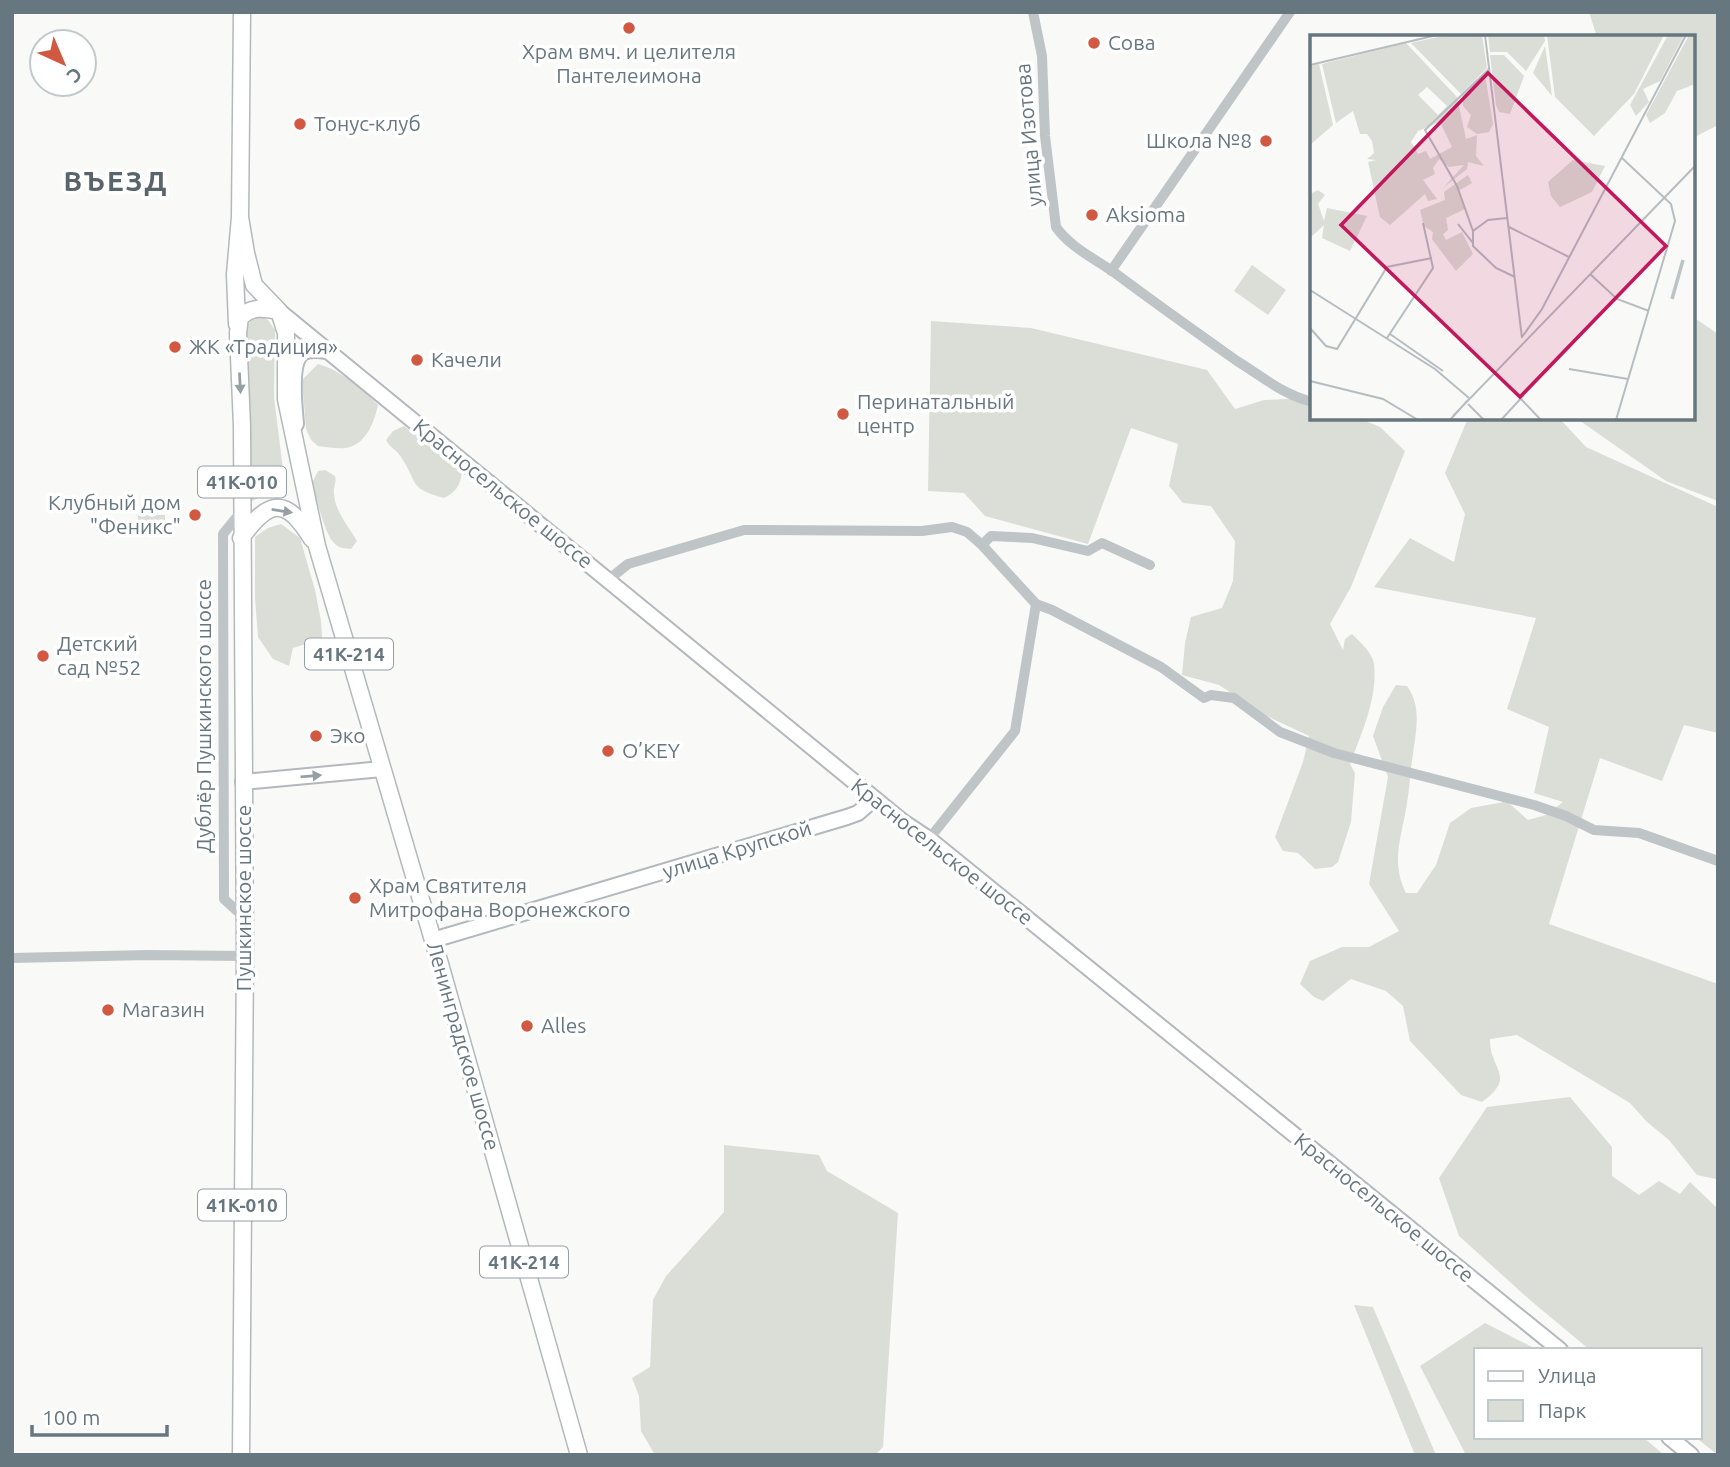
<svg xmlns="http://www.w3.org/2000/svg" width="1730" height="1467" viewBox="0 0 1730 1467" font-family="Ubuntu,sans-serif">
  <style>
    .green { fill: #daded7 }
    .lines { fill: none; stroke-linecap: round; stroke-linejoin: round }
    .secondary-casing { stroke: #b2b8bc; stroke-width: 18 }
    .primary-casing { stroke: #b3b9bb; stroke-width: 19 }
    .street { stroke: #bfc4c7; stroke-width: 10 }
    .secondary { stroke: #fff; stroke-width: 14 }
    .primary { stroke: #fff; stroke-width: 16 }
    .oneway { fill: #95a0a5 }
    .poi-dot { fill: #d15841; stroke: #fff; stroke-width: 2.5 }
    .labels { text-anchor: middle; stroke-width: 7; stroke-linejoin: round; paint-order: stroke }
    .shield { fill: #fff; stroke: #95a0a5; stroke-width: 2 }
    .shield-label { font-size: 19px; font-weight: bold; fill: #67777f }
    .poi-label { font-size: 21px; fill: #67777f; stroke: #fff; text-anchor: start }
    .street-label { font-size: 21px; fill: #67777f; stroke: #fff }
    .district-label { font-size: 28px; font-weight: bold; letter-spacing: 2px; fill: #59646b; stroke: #fff }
    .inset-river { fill: none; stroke: #b9c4c7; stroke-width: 3.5 }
    .inset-road { fill: none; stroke: #b6bdc1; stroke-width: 2 }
    .view { fill: #c2185b; fill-opacity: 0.15; stroke: #c2185b; stroke-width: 3.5 }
    .inset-edge { fill: none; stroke: #67777f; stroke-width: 3.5 }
  </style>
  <rect width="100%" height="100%" fill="#f9f9f8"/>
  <!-- green -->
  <path class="green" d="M1589,12h129v113l-25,13v-101h-96z
    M1252,265l34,25 -18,25 -34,-24z
    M262,317l6,3 7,10 -1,67 12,97 -17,-1 -19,9 -4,-169 4,-12z
    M1693,317l25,17v167l-52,-20 -90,-63h117z
    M931,321l100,7 176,42 28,39 29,-9 44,-2 4,1v19h46l22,9 25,24 -54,136 -21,37 13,26 2,-11 7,-5c8,8 20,18 22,30 4,34 -13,70 -24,100l5,9 -4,49 -13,40 -6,5 -17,2 -17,-16 -15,-2 -8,-14 28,-75 6,-26 -44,-21 -46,-30 -37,-10 3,-32 6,-26 31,-9 11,-27 2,-40 -24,-35 -28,-3 -14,-17 9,-42 -47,-16 -43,116 -103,-28 -21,-23 -36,-2z
    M318,364c22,6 44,24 60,41 -4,17 -11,39 -32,43 -8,1 -20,-1 -28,-2l-7,-6 -5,-11 -4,-49z
    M1468,418h91l27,29 132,60v226l-34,-8 -22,56 -62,-23 -51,166 169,60v192l-2,3 -19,-4 -28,-35 -23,-19 -16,-18 -113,-68 -27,4c-1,31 28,37 -8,63l-21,-7 -51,-54 -7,-35 -17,-15 -35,-12 -28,22 -9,-4 -14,-13 10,-23 32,-14h27l30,-16 -30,-47 19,-107 -15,-41 10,-29 13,-22 11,1c15,21 9,44 6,68 -3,17 -3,33 -6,49 -5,34 -17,58 -1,90h11l19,-28 14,-42 21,-15 33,-6 6,2 18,16 18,-5 17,-13 -29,-9 15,-66 -42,-18 29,-91 -162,-31 36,-49 44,24 11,-48 -20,-41z
    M404,426l58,45c-1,14 -6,21 -18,27 -36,-10 -25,-14 -43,-41 -5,-8 -11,-9 -15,-17l7,-9z
    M325,470l10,6c2,7 -2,10 -1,17 0,17 15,34 23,48l-6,8c-6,-1 -11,0 -16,-5 -11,-10 -18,-46 -23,-61l6,-12z
    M138,515h27v15h-27z
    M281,524l19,14 15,52 6,31 2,31 -14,-9 -16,5 -4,18 -16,-7 -15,-22 -3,-39v-61l13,-9z
    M1570,1097l42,50v29l27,19 20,-14 21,13 10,-12 28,27v246l-23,-18h5v-87h-110l-60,-50 -71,-64 -20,-58 48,-71z
    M724,1145l95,10 8,16 71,42 -15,234 -8,8h-220l-14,-24 -2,-35 -7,-18 18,-11 3,-67 13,-24 58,-64z
    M1354,1305l19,2 63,148h-21z
    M1485,1323l53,27h-62v87h167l21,18h-198l-46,-89z"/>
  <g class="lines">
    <!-- secondary casing -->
    <g class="secondary-casing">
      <path id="secondary" d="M279,311l623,510 27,18 631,511
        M296,424c-1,-17 -8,-63 8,-72 7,-3 16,-2 23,-1
        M243,782l139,-13
        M433,940l414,-123 11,-4 16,-14
        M1669,1437l22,18"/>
    </g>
    <!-- primary casing -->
    <g class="primary-casing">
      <path id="primary" d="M240,217l6,36 8,32 25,26 7,22v66l31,147 123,418 139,491
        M237,324l-2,-50 5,-57 2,-205
        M241,538c29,-40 45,-41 71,1
        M241,1455l4,-499 -3,-530 -4,-93 2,-16c12,-11 24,-9 39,-6"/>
    </g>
    <!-- street -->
    <path class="street" d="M1033,12l9,44 3,80 11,91c15,21 38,31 59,46 40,30 81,59 122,88 26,16 45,33 75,41
      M1111,271l179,-259
      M241,512l-18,22 1,365 21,19
      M982,545l9,-9 41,2 56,13 14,-8 48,22
      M608,580l20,-16 116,-34 178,1 30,-4 15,5 15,13 54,59 -21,127 -86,108
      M1036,604l16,6 109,57 43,31 7,-3 23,3 46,34 54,21 200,52 32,11 28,14 45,3 79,28
      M12,958l136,-3 97,1"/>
    <!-- secondary -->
    <use href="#secondary" class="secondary"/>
    <!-- primary -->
    <use href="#primary" class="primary"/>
  </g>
  <!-- one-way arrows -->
  <defs><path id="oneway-solid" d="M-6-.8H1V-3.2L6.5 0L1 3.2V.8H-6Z" transform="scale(1.75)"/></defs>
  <g class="oneway">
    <use href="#oneway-solid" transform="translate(240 383) rotate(87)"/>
    <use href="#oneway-solid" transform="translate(282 511) rotate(9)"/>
    <use href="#oneway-solid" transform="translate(311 776) rotate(-5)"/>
  </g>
  <!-- markers -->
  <g class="poi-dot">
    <circle cx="629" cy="28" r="7"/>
    <circle cx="1094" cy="43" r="7"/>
    <circle cx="300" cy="124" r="7"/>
    <circle cx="1266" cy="141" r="7"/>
    <circle cx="1092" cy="215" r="7"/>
    <circle cx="175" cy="347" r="7"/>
    <circle cx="417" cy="360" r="7"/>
    <circle cx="843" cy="414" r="7"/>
    <circle cx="195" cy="515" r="7"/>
    <circle cx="43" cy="656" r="7"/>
    <circle cx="316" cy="736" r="7"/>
    <circle cx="608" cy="751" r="7"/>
    <circle cx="355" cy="898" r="7"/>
    <circle cx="108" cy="1010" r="7"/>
    <circle cx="527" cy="1026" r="7"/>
  </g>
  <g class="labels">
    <!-- shield labels -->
    <g class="shield">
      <rect x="198" y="466.5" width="88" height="31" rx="5"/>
      <rect x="305" y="638.5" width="88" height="31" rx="5"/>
      <rect x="198" y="1189.5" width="88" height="31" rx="5"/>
      <rect x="480" y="1246.5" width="88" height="31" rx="5"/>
    </g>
    <g class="shield-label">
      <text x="242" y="489">41К-010</text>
      <text x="349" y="661">41К-214</text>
      <text x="242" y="1212">41К-010</text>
      <text x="524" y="1269">41К-214</text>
    </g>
    <!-- poi labels -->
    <g class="poi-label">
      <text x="1108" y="50">Сова</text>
      <text x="629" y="59" text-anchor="middle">Храм вмч. и целителя<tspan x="629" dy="24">Пантелеимона</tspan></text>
      <text x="314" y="131">Тонус-клуб</text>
      <text x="1252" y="148" text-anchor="end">Школа №8</text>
      <text x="1106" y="222">Aksioma</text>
      <text x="189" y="354">ЖК «Традиция»</text>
      <text x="431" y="367">Качели</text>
      <text x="857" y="409">Перинатальный<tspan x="857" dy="24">центр</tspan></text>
      <text x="181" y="510" text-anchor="end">Клубный дом<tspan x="181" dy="24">"Феникс"</tspan></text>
      <text x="57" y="651">Детский<tspan x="57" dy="24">сад №52</tspan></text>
      <text x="330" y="743">Эко</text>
      <text x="622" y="758">O’KEY</text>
      <text x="369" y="893">Храм Святителя<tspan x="369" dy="24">Митрофана Воронежского</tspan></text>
      <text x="122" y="1017">Магазин</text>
      <text x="541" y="1033">Alles</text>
    </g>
    <!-- street labels -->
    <g class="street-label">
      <text transform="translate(1029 135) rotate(-95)" y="7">улица Изотова</text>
      <text transform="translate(503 494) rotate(39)" y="7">Красносельское шоссе</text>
      <text transform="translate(204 716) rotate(-90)" y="7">Дублёр Пушкинского шоссе</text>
      <text transform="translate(737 850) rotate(-17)" y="7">улица Крупской</text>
      <text transform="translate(942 852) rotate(38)" y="7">Красносельское шоссе</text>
      <text transform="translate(244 898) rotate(-90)" y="7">Пушкинское шоссе</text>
      <text transform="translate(463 1046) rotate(74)" y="7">Ленинградское шоссе</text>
      <text transform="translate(1384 1208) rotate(39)" y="7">Красносельское шоссе</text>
    </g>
    <!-- district labels -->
    <g class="district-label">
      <text x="116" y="191">ВЪЕЗД</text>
    </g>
  </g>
  <!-- overview -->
  <g transform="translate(1310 35)">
    <rect width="385" height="385" fill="#f9f9f8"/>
    <path d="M137,0h35l5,33 -26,26 -50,-51zM178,0h56l1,6 -19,30 -19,-19h-17zM237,0h117l-30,59 -40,42 -39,-39zM358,0h16l-24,46 -17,8 6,13 -13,14 -6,-11zM379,0h6v49l-18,7 -12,22 -15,10 -4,-8zM96,8l51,54 9,42 11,-4 -1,21 8,10 -16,-4 -1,7 -23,18 20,-22 -15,2 -10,-8 -6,9 2,6 -12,6 14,19 -9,2 -3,-7 -35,31 -10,-8 -12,-55 8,-2 -9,-1 7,-6 -2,-12 -5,-7h-7l-7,-23 -17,12 -14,-59zM117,52l20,19 -9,9 -20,-20zM130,87l12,25 -22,12 -4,-8 -8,3 -7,-12 7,-11zM235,11l4,28 3,22 -19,-23zM180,20h14l20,21 -14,38 -11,-2 -3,-7zM9,29l14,61 -23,20v-79zM175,40l8,49 -4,8 -12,2 -10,-7 4,-12 -8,-9v-11zM263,125l32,6 -13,26 -32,15 -9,-11 -3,-14zM158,140l4,8 -14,8 7,18 -19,9 2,12 -5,4 3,6 16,-8 11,22 -17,17 -24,-32 1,-7 -9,-6 -4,-16 25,-10 -1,-8zM8,155l7,5 -7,9 6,17 3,-13 40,8 -17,35 -28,-13 2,-13 -14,13v-44z" fill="#daded7" fill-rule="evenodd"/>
    <path class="inset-river" d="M362,264l11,-39"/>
    <path class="inset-road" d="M175,0l37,303M0,30l127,-30M197,183l-19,2 -15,11v15l23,22 19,9M148,189l15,19M199,192l60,30M163,196l-16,-45 -32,-56 64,-61M280,239l27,25 32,12M0,255l125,79 34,29M0,293l16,18 11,3 50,-82 45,-9M80,299l53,37M212,302l20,-28 144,-274M77,303l46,-70 -10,-45M259,334l59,10M0,346l73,18 35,21M211,364l20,21M158,369l16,16M143,381l242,-250M140,385l18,-20M191,385l23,-25M306,385l59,-199 -4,-17 -49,-46"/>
    <path class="view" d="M178,38l178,173 -146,151 -179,-172z"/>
    <rect width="385" height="385" class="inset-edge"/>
  </g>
  <!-- border -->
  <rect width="1730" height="1467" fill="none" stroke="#67777f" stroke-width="28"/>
  <!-- legend -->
  <rect x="1474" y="1348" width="228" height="91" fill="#ffffff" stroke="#c2c9cc" stroke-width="2"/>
  <rect x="1488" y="1371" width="35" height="10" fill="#ffffff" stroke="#c2c9cc" stroke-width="2"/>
  <text x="1538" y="1383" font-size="21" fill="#67777f">Улица</text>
  <rect x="1488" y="1400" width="35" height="21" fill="#daded7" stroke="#c2c9cc" stroke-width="2"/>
  <text x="1538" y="1418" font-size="21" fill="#67777f">Парк</text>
  <!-- north arrow -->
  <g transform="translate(63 63) rotate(136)"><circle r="33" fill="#ffffff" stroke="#c2c9cc" stroke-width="2"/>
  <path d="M0-5L12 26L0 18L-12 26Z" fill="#d15841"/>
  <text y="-10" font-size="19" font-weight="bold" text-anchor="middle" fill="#67777f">С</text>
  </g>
  <!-- scale -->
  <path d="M32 1425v10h135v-10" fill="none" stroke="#67777f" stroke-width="3.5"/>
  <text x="42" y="1425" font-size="21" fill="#67777f" stroke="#ffffff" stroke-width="5" paint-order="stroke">100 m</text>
</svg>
